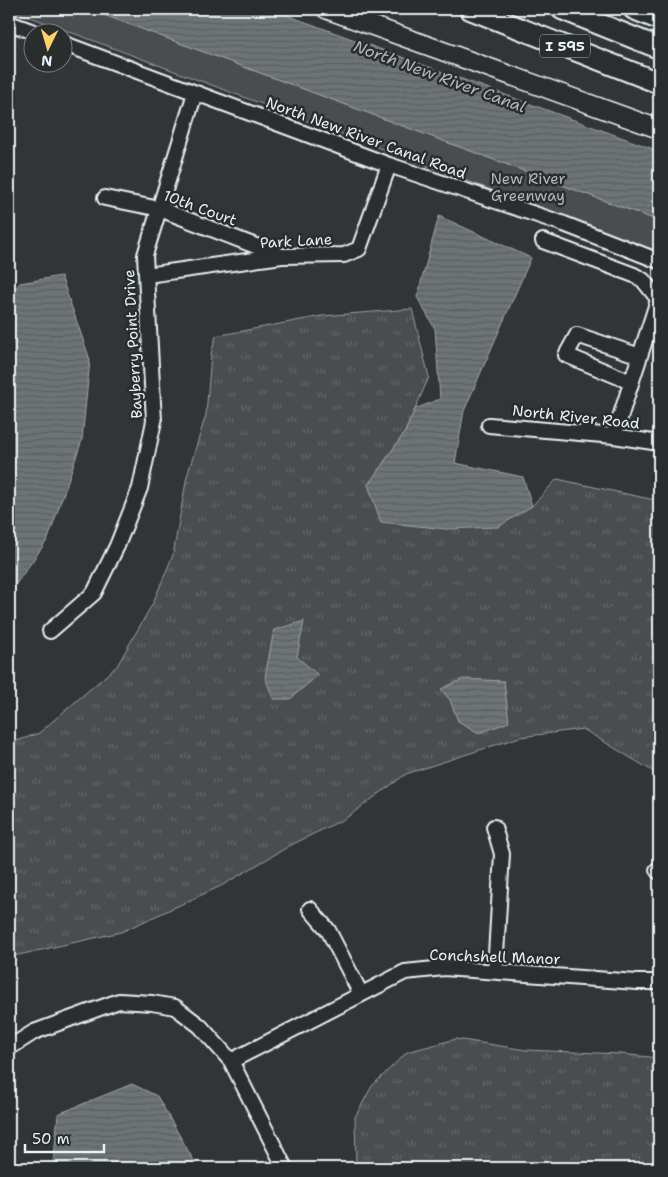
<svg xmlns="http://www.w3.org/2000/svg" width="668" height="1177" viewBox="0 0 668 1177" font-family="'Shantell Sans',sans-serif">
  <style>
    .grass { fill: url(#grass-tufts); stroke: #989fa4 }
    .park { fill: #494d4f; stroke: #989fa4 }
    .water { fill: url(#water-rules); stroke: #9fa5aa }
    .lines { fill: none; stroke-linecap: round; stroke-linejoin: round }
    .minor-casing { stroke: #e8f1f8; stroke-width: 18 }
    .major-casing { stroke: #e8f1f8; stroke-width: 21 }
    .highway-casing { stroke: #e8f1f8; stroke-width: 24 }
    .minor { stroke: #2a2d2e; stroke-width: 14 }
    .major { stroke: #2a2d2e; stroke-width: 18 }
    .highway { stroke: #2a2d2e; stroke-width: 20 }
    .labels { text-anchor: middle; stroke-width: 5; stroke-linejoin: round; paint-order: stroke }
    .shield { fill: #2a2d2e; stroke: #afb6bb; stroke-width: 1 }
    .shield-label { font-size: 14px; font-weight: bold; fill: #e8f1f8 }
    .street-label { font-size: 15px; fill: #e8f1f8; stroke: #2a2d2e }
    .park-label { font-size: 15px; fill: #b0b8bd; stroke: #2a2d2e }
    .water-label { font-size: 16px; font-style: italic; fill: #b1b8be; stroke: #2a2d2e }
  </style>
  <defs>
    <pattern id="grass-tufts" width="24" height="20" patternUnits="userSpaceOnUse" patternTransform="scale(1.25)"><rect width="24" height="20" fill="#494d4f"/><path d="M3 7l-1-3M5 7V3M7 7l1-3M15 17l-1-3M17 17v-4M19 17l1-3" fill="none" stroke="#636769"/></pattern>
    <pattern id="water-rules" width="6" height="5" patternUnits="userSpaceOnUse" patternTransform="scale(1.25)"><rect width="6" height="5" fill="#6e7376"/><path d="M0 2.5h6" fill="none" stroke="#5a5e60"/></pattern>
  </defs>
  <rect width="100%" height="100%" fill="#323536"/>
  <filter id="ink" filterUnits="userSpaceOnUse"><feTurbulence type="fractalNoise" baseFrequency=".02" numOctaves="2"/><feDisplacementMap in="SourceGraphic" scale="10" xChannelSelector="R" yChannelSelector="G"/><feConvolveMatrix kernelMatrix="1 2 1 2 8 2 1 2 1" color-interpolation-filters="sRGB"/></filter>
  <g filter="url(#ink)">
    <!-- grass -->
    <path class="grass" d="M412,309l17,68 -24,55 -37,53 164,21 25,-27 102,22v274l-76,-46 -63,8 -114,37 -60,44 -55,27 -70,41 -100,46 -107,24 -5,3v-215l30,-11 78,-67 36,-63 20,-48 14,-79 19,-61 5,-61 5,-18 106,-20z
      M456,1039l70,11 95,4 38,4v110h-307l4,-2 -1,-49 17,-31 35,-34z"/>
    <!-- park -->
    <path class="park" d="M9,9h79l571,212v32z"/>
    <!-- water -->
    <path class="water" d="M88,9h182l389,142v70z
      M439,216l92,42 -67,153 -9,52 68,14 9,29 -34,21 -52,2 -65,-7 -13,-37 37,-53 10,-23 25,-10 -5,-70 -18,-32z
      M61,276l29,84 -8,80 -34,99 -39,55v-298l11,-13z
      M304,621l-7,36 21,18 -28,24h-17l-8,-22 9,-47z
      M463,679l41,2 5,41 -30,11 -21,-12 -8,-21 -9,-11z
      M132,1084l25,12 41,72h-145l5,-54z"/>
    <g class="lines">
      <!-- minor casing -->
      <g class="minor-casing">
        <path id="minor" d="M9,23l25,9
          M62,43l327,122 175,59 95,37
          M105,198l55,11 119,46
          M543,241l91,34 9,5 15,19
          M147,275l135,-19 62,-1 15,-6 30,-84
          M631,382l-65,-27 11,-20 63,21
          M489,425l125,11 45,7
          M614,436l45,-139
          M50,631l44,-38 23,-47 23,-58 14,-67 -9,-166 50,-162
          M494,827l8,27 -7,117
          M657,870l2,2
          M310,909l18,21 33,64
          M9,1048l25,-16 85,-31 33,2 23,4 25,19 31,35 54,107
          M231,1061l174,-89 39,-4 193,14h22"/>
      </g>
      <!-- major casing -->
      <g class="major-casing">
        <path id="major" d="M326,9l333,120"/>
      </g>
      <!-- highway casing -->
      <g class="highway-casing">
        <path id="highway" d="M470,9l189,74
          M562,9l97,39
          M634,9l25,10"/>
      </g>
      <!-- minor -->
      <use href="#minor" class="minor"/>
      <!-- major -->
      <use href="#major" class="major"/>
      <!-- highway -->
      <use href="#highway" class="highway"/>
    </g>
  </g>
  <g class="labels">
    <!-- shield labels -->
    <rect class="shield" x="540" y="34.5" width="50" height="23" rx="4"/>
    <g class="shield-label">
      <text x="565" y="51">I 595</text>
    </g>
    <!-- street labels -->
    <g class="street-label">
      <text transform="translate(366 138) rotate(20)" y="5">North New River Canal Road</text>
      <text transform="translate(200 208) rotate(20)" y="5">10th Court</text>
      <text transform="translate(296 241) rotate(-3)" y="5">Park Lane</text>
      <text transform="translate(133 344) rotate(-93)" y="5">Bayberry Point Drive</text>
      <text transform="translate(576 417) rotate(6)" y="5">North River Road</text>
      <text transform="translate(495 957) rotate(2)" y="5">Conchshell Manor</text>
    </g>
    <!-- park labels -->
    <g class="park-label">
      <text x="528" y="184">New River<tspan x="528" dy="17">Greenway</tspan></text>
    </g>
    <!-- water labels -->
    <g class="water-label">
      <text transform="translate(440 76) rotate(20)" y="6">North New River Canal</text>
    </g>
  </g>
  <!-- margin -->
  <rect width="668" height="1177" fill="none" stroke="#2a2d2e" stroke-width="30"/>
  <rect x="15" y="15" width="638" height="1147" fill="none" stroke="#e8f1f8" stroke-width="2" filter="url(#ink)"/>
  <!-- north arrow -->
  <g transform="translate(48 48) rotate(185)"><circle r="24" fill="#2a2d2e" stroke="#767b7f"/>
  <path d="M0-4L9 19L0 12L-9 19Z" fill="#ffd166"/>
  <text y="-8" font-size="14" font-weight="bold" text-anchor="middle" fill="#e8f1f8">N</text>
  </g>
  <!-- scale -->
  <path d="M25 1144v8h79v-8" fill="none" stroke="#e8f1f8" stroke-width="2.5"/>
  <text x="32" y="1144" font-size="15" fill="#e8f1f8" stroke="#2a2d2e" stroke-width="4" paint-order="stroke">50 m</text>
</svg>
